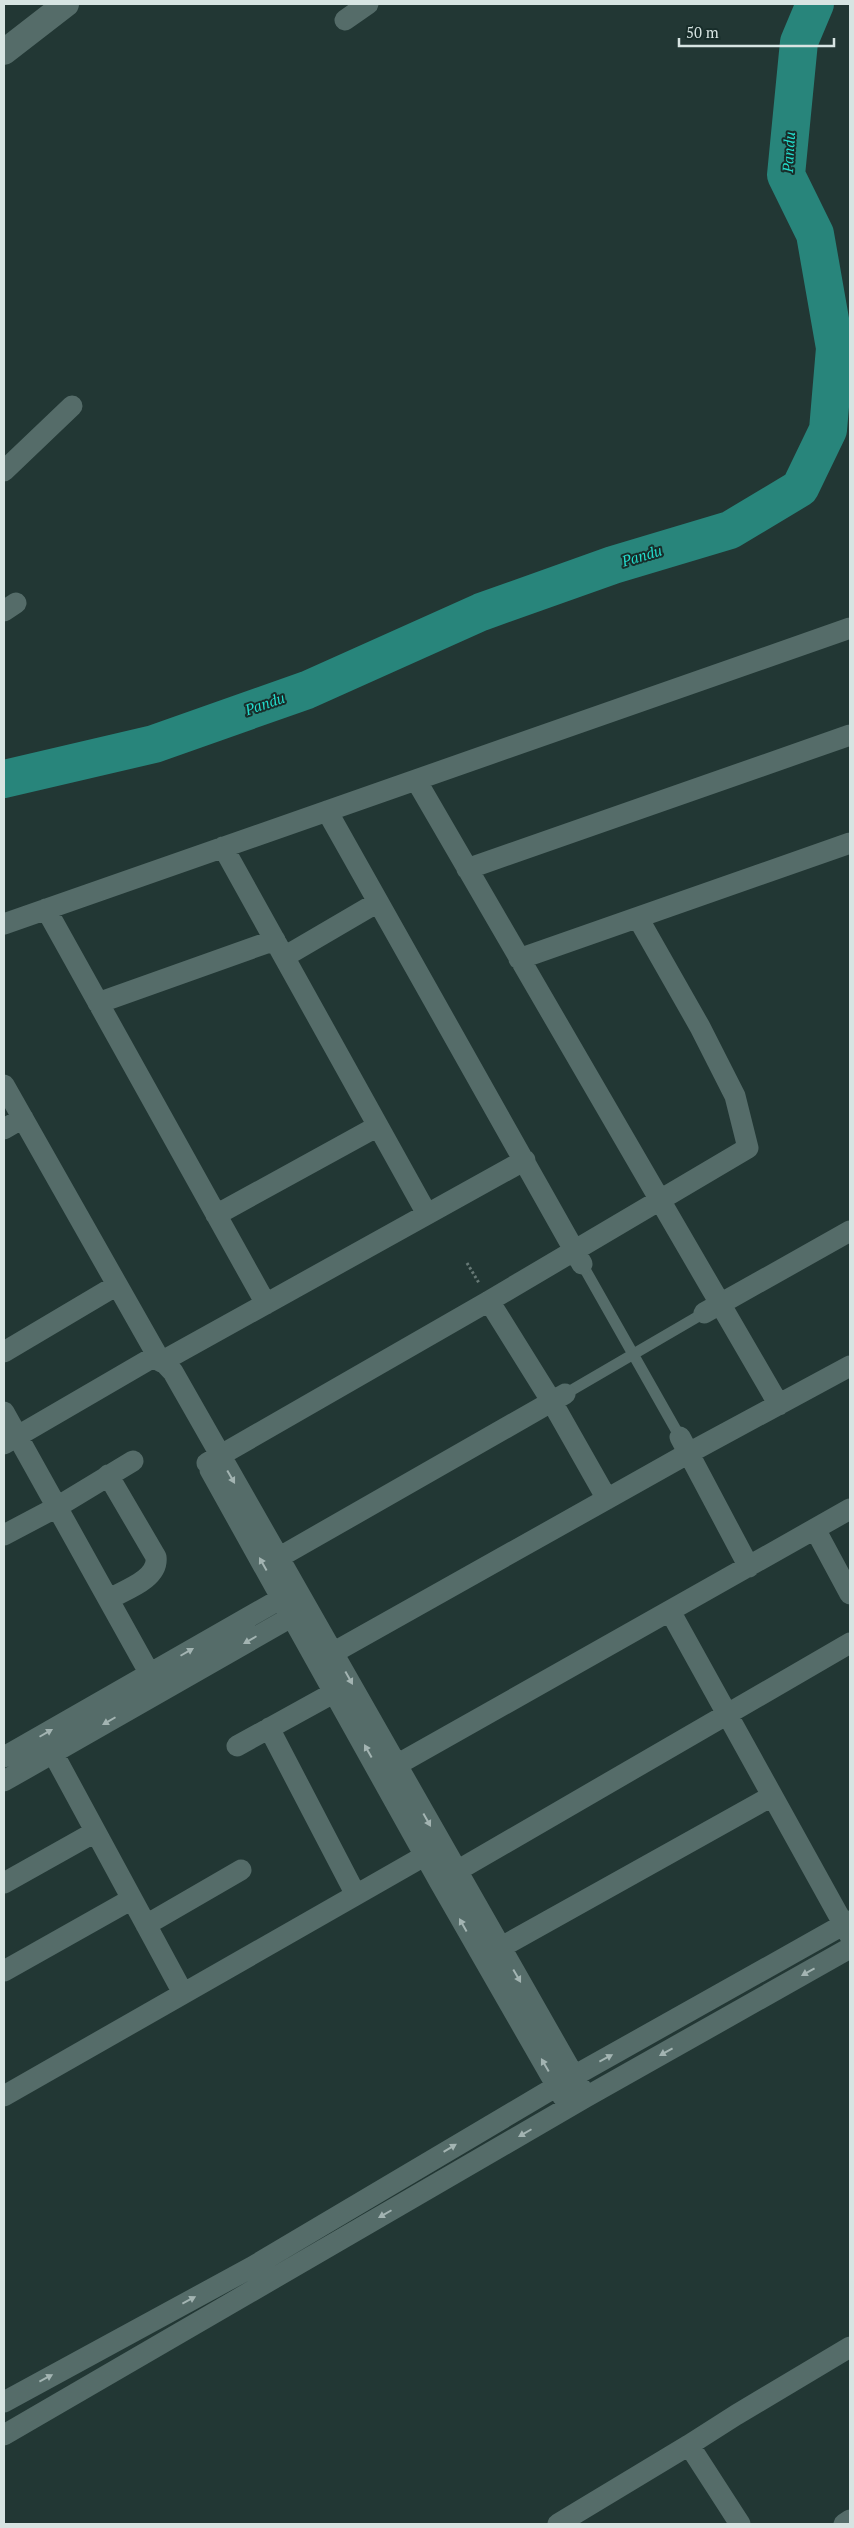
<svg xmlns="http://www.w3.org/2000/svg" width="854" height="2528" viewBox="0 0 854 2528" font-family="'PT Serif',serif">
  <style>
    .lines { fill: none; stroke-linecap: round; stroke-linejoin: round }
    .river { stroke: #28857b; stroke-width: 38 }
    .path { stroke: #667875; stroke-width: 3; stroke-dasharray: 2.5 2.5; stroke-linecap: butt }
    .service { stroke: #556c69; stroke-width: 11 }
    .minor { stroke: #556c69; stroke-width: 21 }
    .tertiary { stroke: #556c69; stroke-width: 26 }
    .oneway { fill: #a3b4b2 }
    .labels { text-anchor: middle; stroke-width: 4; stroke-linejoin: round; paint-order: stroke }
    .water-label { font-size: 15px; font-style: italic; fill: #23dccc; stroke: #182d2a }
  </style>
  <rect width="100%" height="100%" fill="#223734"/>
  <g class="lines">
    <!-- river -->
    <path class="river" d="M4,779l150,-35 153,-54 174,-78 132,-47 117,-35 70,-42 28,-58 7,-82 -20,-114 -29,-59 13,-133 16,-38"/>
    <!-- path -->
    <path class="path" d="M467,1263l12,20"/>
    <!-- service -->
    <path class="service" d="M582,1264l98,173
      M565,1394l139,-81"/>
    <!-- minor -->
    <path class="minor" d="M345,20l23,-16
      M4,471l68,-65
      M4,611l12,-8
      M416,780l363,625
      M327,811l255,453
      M223,847l204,367
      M467,869l383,-134
      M46,909l220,395
      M4,924l846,-296
      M284,957l94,-55
      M519,959l331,-116
      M98,1003l177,-63
      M4,1085l153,270 16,17 413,725
      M4,1129l19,-11
      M216,1215l162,-89
      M489,1301l63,101 55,97
      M704,1313l146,-82
      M4,1352l113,-67
      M161,1362l364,-202
      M4,1412l152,273
      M680,1437l69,130
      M4,1444l153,-89
      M207,1463l282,-162 259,-153 -13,-52 -35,-69 -62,-109
      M210,1470l229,411 124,216
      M108,1475l48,82c3,22 -31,33 -47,42
      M815,1529l35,65
      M4,1535l53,-28 76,-46
      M278,1558l287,-164
      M670,1611l180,325
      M322,1659l365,-205 163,-88
      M269,1728l87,167
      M237,1746l98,-54
      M53,1753l130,240
      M4,1757l278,-159
      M386,1771l464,-262
      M4,1781l289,-165
      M443,1879l407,-236
      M4,1883l91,-51
      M146,1925l95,-55
      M489,1954l283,-158
      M4,1971l128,-72
      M4,2096l422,-241
      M4,2402l248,-135 322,-191 276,-155
      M4,2435l582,-338 264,-149
      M558,2524l131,-79
      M740,2524l-51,-79 47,-30 114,-68
      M844,2524l6,-4"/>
    <!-- tertiary -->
    <path class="tertiary" d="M4,52l62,-48"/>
  </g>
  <!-- one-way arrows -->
  <defs><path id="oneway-solid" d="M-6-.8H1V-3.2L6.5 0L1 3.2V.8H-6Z" transform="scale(1.25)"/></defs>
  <g class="oneway">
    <use href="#oneway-solid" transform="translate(231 1477) rotate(60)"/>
    <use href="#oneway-solid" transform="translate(263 1564) rotate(-119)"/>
    <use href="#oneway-solid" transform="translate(250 1640) rotate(150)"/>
    <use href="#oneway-solid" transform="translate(187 1652) rotate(-30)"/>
    <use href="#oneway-solid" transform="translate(349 1678) rotate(61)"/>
    <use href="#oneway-solid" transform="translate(109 1721) rotate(150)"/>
    <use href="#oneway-solid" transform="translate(46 1733) rotate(-30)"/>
    <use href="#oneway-solid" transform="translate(368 1751) rotate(-119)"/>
    <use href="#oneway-solid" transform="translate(427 1820) rotate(61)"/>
    <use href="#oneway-solid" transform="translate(463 1925) rotate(-119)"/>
    <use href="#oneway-solid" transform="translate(808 1972) rotate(151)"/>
    <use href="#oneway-solid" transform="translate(517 1976) rotate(60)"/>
    <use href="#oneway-solid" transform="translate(666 2052) rotate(151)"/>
    <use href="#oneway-solid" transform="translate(606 2058) rotate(-28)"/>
    <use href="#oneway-solid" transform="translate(545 2065) rotate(-120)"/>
    <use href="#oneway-solid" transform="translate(525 2133) rotate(150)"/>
    <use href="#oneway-solid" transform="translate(450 2148) rotate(-31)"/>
    <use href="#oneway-solid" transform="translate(385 2214) rotate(150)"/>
    <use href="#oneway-solid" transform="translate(189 2300) rotate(-28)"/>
    <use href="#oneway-solid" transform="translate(46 2378) rotate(-28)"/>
  </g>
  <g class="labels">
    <!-- water labels -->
    <g class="water-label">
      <text transform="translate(789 152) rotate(-87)" y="5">Pandu</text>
      <text transform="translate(642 556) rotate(-17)" y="5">Pandu</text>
      <text transform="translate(265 704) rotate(-19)" y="5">Pandu</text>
    </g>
  </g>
  <!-- border -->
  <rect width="854" height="2528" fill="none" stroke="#d7e4e2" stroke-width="10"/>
  <!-- scale -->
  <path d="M679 38v8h155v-8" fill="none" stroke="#d7e4e2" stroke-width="2.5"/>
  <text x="686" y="38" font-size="15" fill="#d7e4e2" stroke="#182d2a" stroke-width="4" paint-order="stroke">50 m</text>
</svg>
